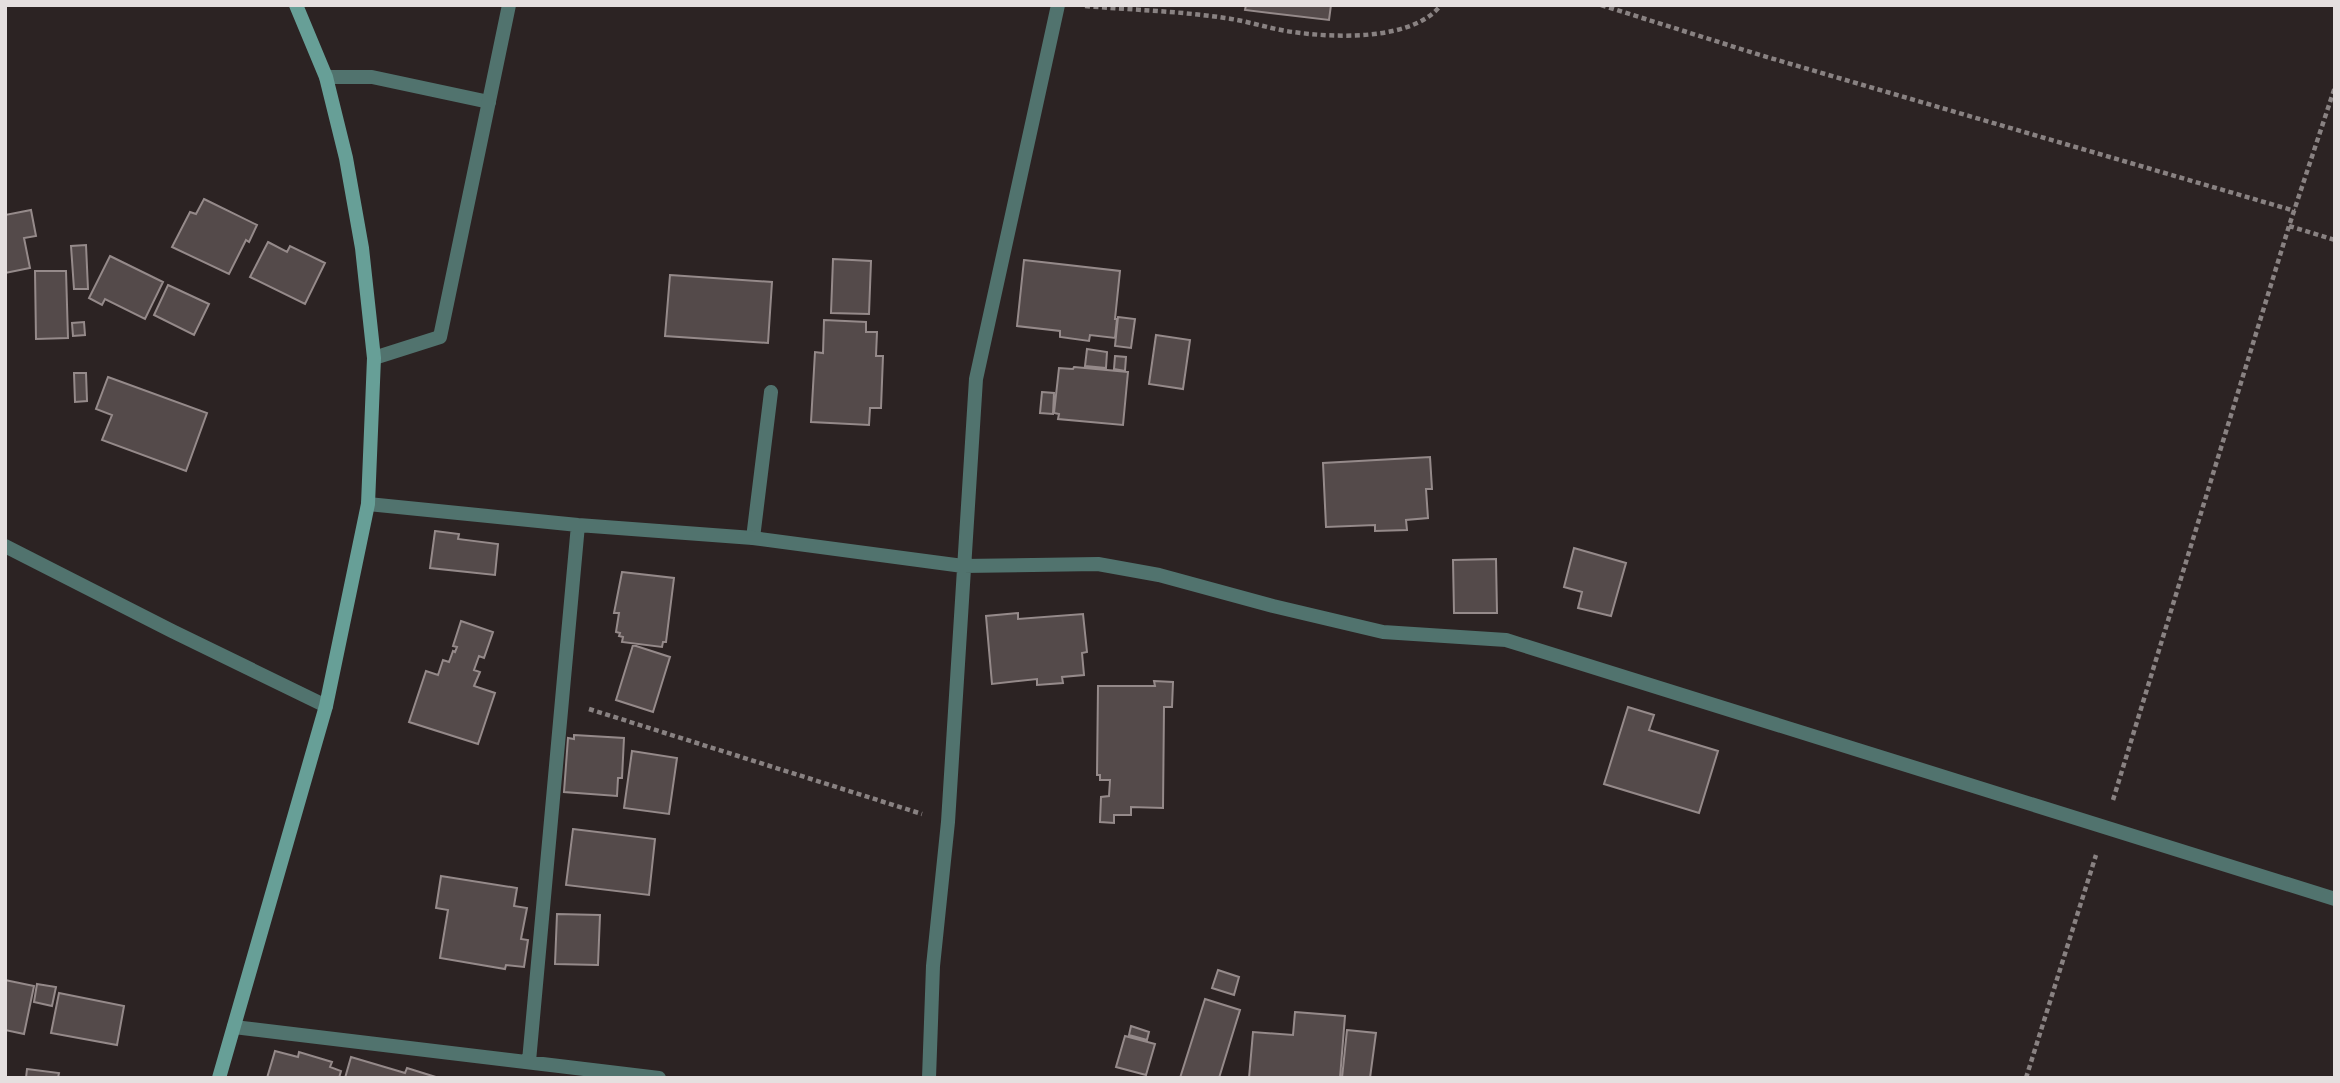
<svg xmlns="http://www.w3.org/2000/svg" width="2340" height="1083" viewBox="0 0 2340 1083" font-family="'DM Sans',sans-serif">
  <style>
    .building { fill: #544a4a; stroke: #958a8a; stroke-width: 2 }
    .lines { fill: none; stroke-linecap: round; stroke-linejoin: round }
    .path { stroke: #898282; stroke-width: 4.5; stroke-dasharray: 5 3.5; stroke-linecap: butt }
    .lane { stroke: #51736e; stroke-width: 14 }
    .street { stroke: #51736e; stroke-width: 14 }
    .secondary { stroke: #679f97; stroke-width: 14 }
  </style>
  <rect width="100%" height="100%" fill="#2c2323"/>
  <!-- building -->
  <path class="building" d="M1246,5h85l-2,15 -84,-10z
    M204,199l53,26 -8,17 -3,-2 -17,34 -57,-27 18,-35 6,2z
    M31,210l5,26 -12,2 6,30 -25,5v-58z
    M268,242l19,10 3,-6 35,17 -20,41 -55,-27z
    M86,245l2,44h-14l-3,-43z
    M110,256l53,26 -18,37 -40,-20 -3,6 -13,-7z
    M833,259l38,2 -2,53 -38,-1z
    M1024,260l96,11 -5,48h2l-2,19 -25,-3 -1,6 -29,-4v-6l-43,-5z
    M35,271h31l2,67 -32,1z
    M670,275l102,7 -4,61 -103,-7z
    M168,285l41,19 -15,31 -40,-20z
    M1118,317l17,2 -4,29 -16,-2z
    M824,320l42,2v10h11l-1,24h7l-2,52h-11l-1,17 -58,-3 4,-70 8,1z
    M84,322l1,13 -12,1 -1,-13z
    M1156,335l34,5 -7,49 -34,-5z
    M1087,349l20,3 -1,16 -21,-2z
    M1115,356l11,1 -1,14 -11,-2z
    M1074,367l54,5 -5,53 -65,-6 1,-5 -5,-1 5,-45 14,1z
    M74,373h12l1,28 -12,1z
    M108,377l99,36 -21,58 -84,-31 10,-25 -16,-6z
    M1042,392l12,1 -1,21 -13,-1z
    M1430,457l2,32h-6l2,29 -22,2 1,10 -32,1v-6l-49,2 -3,-64z
    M435,531l24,3 -1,5 40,5 -3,31 -65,-7z
    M1574,548l52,15 -15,53 -33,-8 4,-16 -18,-5z
    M1496,559l1,54h-43l-1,-53z
    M622,572l52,6 -8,64h-3l-1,5 -40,-5 1,-5 -4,-1 1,-3 -4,-1 3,-19h-5z
    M1018,613v6l65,-5 4,38 -5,1 2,22 -22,2 1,6 -26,2v-6l-45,5 -6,-68z
    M461,621l32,11 -9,26 -5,-2 -5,14 6,2 -6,14 21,7 -17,51 -69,-22 17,-51 12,4 5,-15 6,2 4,-11 2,1 2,-5 -4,-1z
    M633,645l37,12 -17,55 -37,-12z
    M1154,681l19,1 -1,25h-8l-1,101 -32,-1v8h-17v8l-14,-1 1,-25 8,-1 1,-16h-10v-5h-3l1,-89h57z
    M1628,707l26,8 -5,15 69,21 -19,62 -95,-29z
    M574,735l50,3 -2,40h-4l-1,18 -53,-4 4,-54 6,1z
    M632,751l45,7 -8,56 -45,-6z
    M573,829l82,10 -6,56 -83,-10z
    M441,876l76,12 -3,18 13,2 -6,31 7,1 -4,27 -18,-2 -1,4 -65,-11 8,-48 -12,-2z
    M557,914l43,1 -2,50 -43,-1z
    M1218,970l21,7 -5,18 -22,-7z
    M5,980l29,6 -10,48 -19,-4z
    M37,984l19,3 -4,19 -18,-4z
    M59,993l65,13 -7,39 -66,-12z
    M1205,999l35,11 -21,68h-39z
    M1295,1012l50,4 -5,62h-91l4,-46 40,3z
    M1131,1026l18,6 -2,8 -18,-5z
    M1347,1030l29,3 -6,45h-28z
    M1125,1036l30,8 -9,31 -30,-8z
    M275,1051l23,6 1,-5 33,10 -2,5 11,4 -2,7h-72z
    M351,1057l54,16 2,-5 32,10h-94z
    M27,1069l32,4 -1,5h-32z"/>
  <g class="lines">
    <!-- path -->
    <path class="path" d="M1601,5l159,50 535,156
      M1085,6c47,4 94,5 140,12 23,3 45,11 68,14 42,6 120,9 148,-27
      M2289,226l46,14
      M589,709l333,105
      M2113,800l176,-574 46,-139
      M2026,1078l70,-223"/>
    <!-- lane -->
    <path class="lane" d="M326,77h46l117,25
      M753,538l18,-146"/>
    <!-- street -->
    <path class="street" d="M374,358l66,-21 69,-332
      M368,504l210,21 175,13 210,28 135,-2 61,11 114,31 110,26 123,8 829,259
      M5,546l167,85 154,75
      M234,1027l425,51
      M529,1061l49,-536
      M929,1078l4,-112 15,-144 28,-443 82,-374"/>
    <!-- secondary -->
    <path class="secondary" d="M219,1078l107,-372 42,-202 6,-146 -12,-110 -16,-90 -20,-81 -30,-72"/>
  </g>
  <!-- border -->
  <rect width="2340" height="1083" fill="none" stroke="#e5dfdf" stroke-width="14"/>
</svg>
